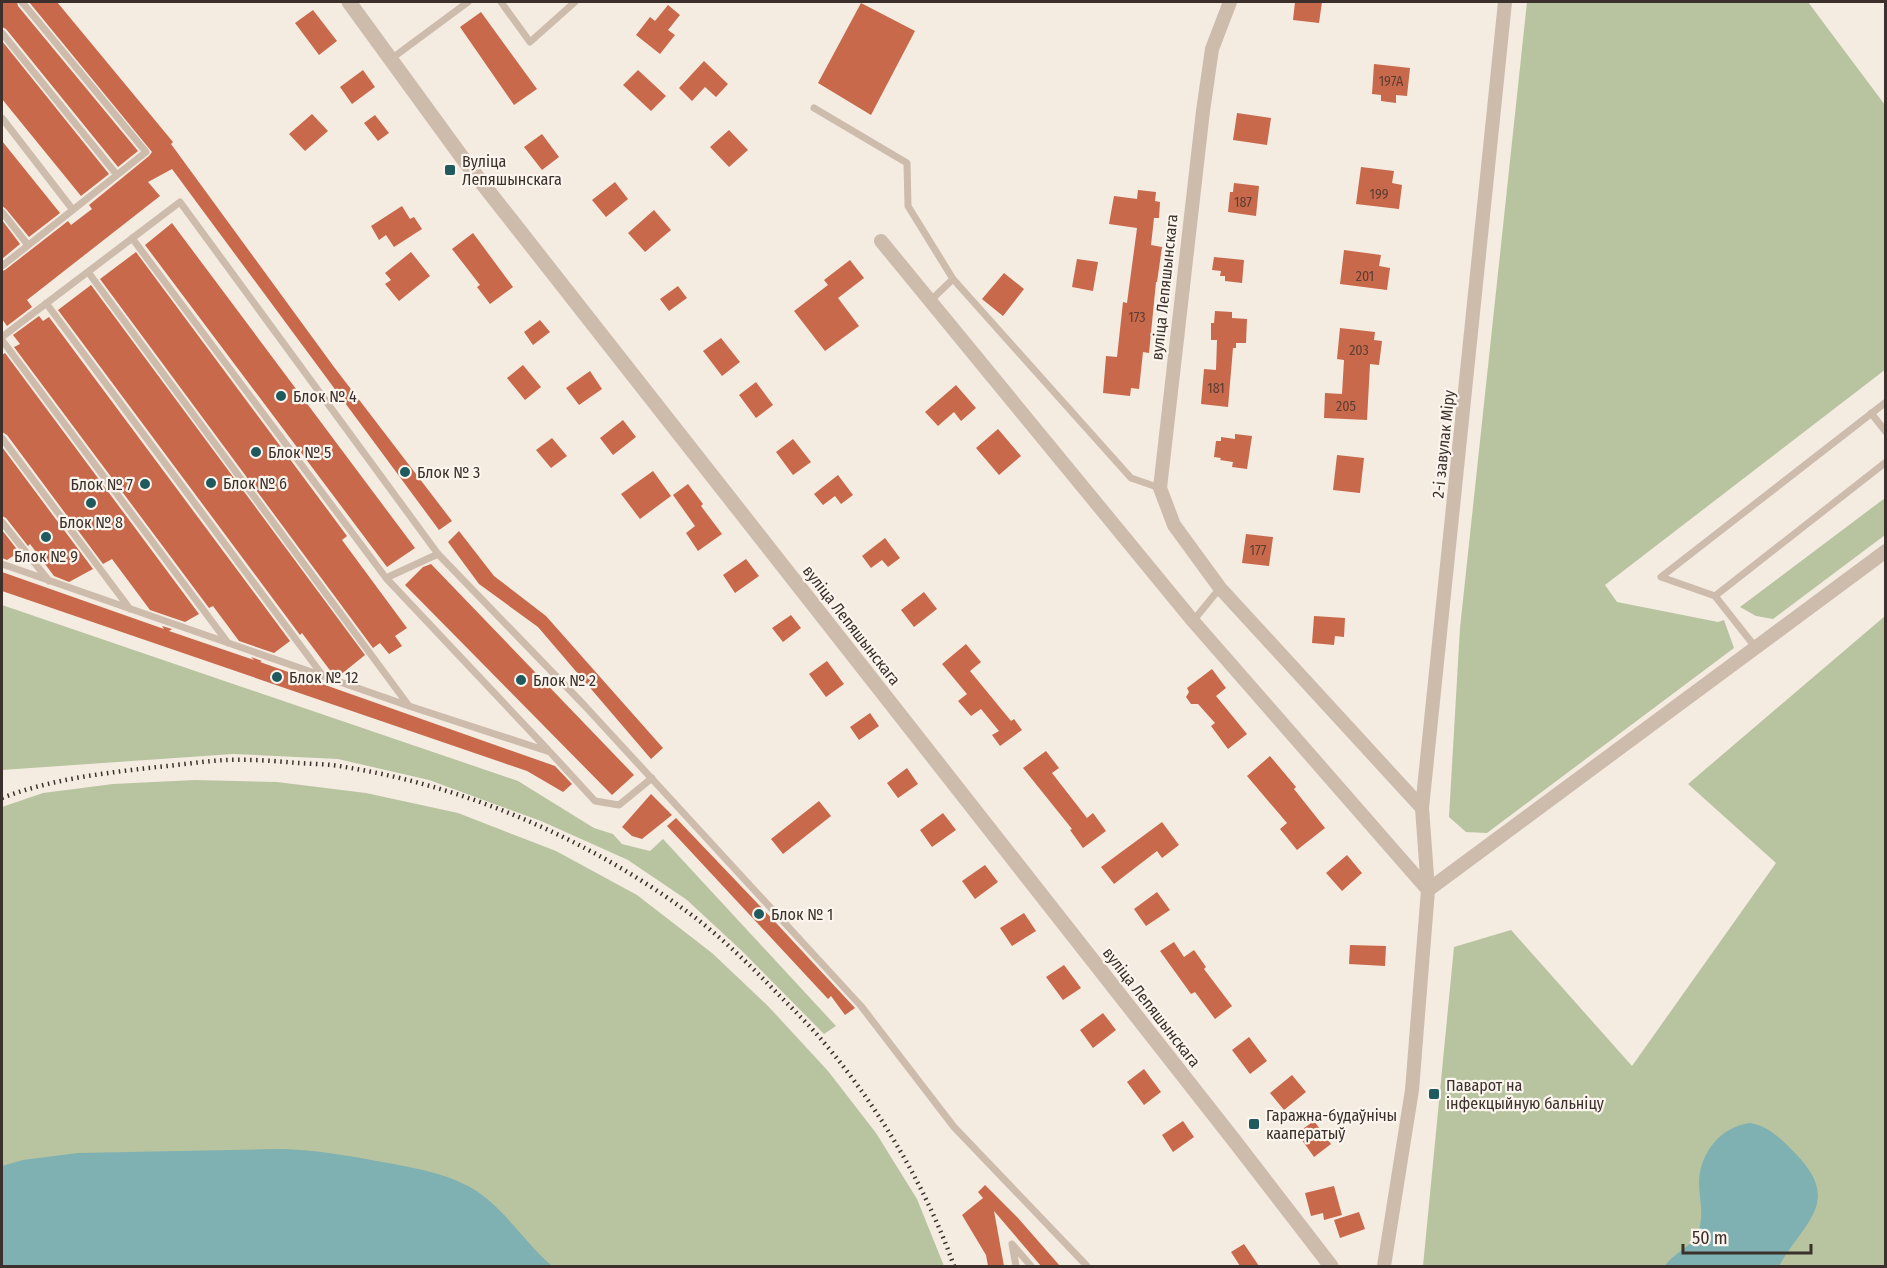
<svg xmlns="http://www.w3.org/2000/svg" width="1887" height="1268" viewBox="0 0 1887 1268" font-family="'Fira Sans Condensed',sans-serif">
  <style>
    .green { fill: #b8c4a0 }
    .water { fill: #7fb0b2 }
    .building { fill: #c8694b }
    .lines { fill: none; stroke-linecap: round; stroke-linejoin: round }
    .service { stroke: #cdbbac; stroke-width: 7 }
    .minor { stroke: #cdbbac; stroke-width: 14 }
    .tertiary { stroke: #cdbbac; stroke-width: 15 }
    .rail { stroke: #3b302b; stroke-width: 4.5; stroke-dasharray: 1.5 4.5; stroke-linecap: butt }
    .poi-dot { fill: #1f5a5e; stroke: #fbf5ee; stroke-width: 2 }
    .labels { text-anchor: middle; stroke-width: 4.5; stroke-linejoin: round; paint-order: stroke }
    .number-label { font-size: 14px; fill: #5e3e33 }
    .poi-label { font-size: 16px; fill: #3b302b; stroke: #fbf5ee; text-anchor: start }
    .street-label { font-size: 16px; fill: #3b302b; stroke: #fbf5ee }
  </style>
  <rect width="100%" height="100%" fill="#f4ebe1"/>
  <!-- green -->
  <path class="green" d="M1527,2h281l77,103 1,264 -281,216 12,17 101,20 6,-2 10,28 -247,185 -21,-1 -17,-15 11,-189z
    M1885,498v37l-112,84 -17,-3 -16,-9z
    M2,605l516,176 76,47 19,6 9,10 28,7 13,-12 173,187 -12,8 -81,-82 -56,-52 -59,-40 -87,-39 -112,-41 -91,-21 -105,-5 -231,16z
    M1885,616v650h-462l31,-319 57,-17 121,136 144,-203 -88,-79z
    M195,780l82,2 89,11 92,20 98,38 81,44 75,58 56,53 60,65 48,62 41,66 27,67h-942v-459l41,-14 70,-9z"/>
  <!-- water -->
  <path class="water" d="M1750,1123c18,3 29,14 42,27 52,51 14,69 -13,116h-114c10,-15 29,-19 34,-37 5,-15 0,-32 0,-47 1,-29 21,-55 51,-59z
    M275,1149c38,0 75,7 113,14 31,6 63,11 90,29 29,20 48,52 74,74h-550v-100l21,-6 55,-7z"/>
  <!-- building -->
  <path class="building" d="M2,2h15l1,4 120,145 -20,16 -112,-138 -4,-2z
    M29,2h28l116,140 -2,2 163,223 118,154 -13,9 -267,-361 -24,13 12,14 -133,104 5,7 -25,19 -5,-7v-48l3,-1 63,-49 3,4 21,-16 -3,-4 60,-49 3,-4z
    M1295,2h27l-3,21 -26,-3z
    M861,3l54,28 -44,84 -53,-32z
    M668,5l12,10 -12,15 7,5 -15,19 -24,-19 14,-18 5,4z
    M313,10l24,31 -18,14 -24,-32z
    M481,12l56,77 -23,16 -54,-78z
    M2,41l107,133 -28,22 -79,-97z
    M704,61l24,23 -12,13 -11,-10 -13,14 -13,-13z
    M1374,64l36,4 -3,28 -11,-1v8l-15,-2v-6l-9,-1z
    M363,70l12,17 -23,17 -12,-17z
    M638,70l28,26 -15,15 -28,-26z
    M1237,113l34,5 -4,27 -34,-5z
    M312,114l16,17 -23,20 -16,-17z
    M375,115l14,18 -11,8 -14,-18z
    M729,130l19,20 -19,17 -19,-20z
    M542,134l17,23 -17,13 -18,-23z
    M2,141l58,72 -31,24 -23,-28 -4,-3z
    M1361,167l33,4 -2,12 10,2 -3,24 -43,-5z
    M615,182l13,17 -22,18 -14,-17z
    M1234,183l25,3 -3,30 -28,-4 2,-20h3z
    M1138,190l18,2 -1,9 5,1 -1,16h-5l-3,27 11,2 -5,35h-1l-7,71 -6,-1 -4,37 -8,-1 -1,8 -27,-3 3,-37 11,1 6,-55 4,1 10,-75 -28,-4 5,-28 23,3z
    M402,206l8,13 4,-2 8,12 -28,18 -8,-12 -7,5 -8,-14z
    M654,210l17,20 -26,22 -17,-19z
    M2,220l18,24 -18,15z
    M172,223l243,325 -28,19 -242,-322z
    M473,233l40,54 -23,17 -13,-17 3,-2 -28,-36z
    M1344,250l37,5 -2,11 11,2 -3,22 -47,-6z
    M136,252l211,284 -5,4 65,88 -12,8 7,10 -13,8 -9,-11 -7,5 -273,-369z
    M411,252l19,24 -31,25 -14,-17 6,-4 -6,-7z
    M1214,257l30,3 -2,23 -17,-2v-5h-5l1,-5 -9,-1z
    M1077,259l21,3 -5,29 -21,-4z
    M850,260l14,18 -26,20 21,28 -34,25 -31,-40 34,-26 -4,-5z
    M1004,273l20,16 -21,27 -21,-17z
    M91,285l274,370 -26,21 -7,-3 -30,-40 -2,2 -242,-325z
    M678,286l9,12 -18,13 -9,-12z
    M1215,311l17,1v6l15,1 -1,24h-10v5h-3l-5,59 -27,-3 3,-35 12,1 1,-30h-6v-17h3z
    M39,316l4,5 6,-4 241,324 -16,12 -35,-12 -26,-35 -4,2 -195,-261 6,-3 -7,-9z
    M540,320l10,12 -17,13 -9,-13z
    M1340,328l35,4 -1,8 8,1 -3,24 -9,-1 -3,56 -43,-2 1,-25 17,1 2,-34 -7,-1z
    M721,338l19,24 -18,14 -19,-25z
    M5,353l194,261 -14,8 -35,-12 -38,-51 -9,5 -96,-129 -5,-3v-77z
    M523,365l18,22 -16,13 -18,-22z
    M590,371l12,18 -23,16 -13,-17z
    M756,382l17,23 -17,13 -17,-23z
    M956,385l20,23 -15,13 -7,-9 -16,14 -13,-14z
    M623,420l13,17 -23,18 -13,-17z
    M998,429l23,27 -22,19 -23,-27z
    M1235,434l17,2 -5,33 -15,-2 1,-5 -13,-2 1,-2 -7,-1 2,-16h5v-4l14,2z
    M552,438l15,18 -16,12 -15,-18z
    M793,439l18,23 -18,13 -17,-23z
    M2,447l91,122 -24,13 -15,-6 -24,-32 -2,2 -22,-28 -4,-2z
    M1337,455l27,3 -4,35 -27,-3z
    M653,471l18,25 -31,23 -19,-25z
    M838,475l15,20 -12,9 -6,-8 -12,9 -9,-11z
    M688,484l15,20 -2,2 21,28 -24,17 -12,-18 9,-7 -22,-31z
    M2,530l17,22 -12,8 -5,-2z
    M459,531l35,45 52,40 117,132 -12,11 -113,-132 -59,-43 -31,-42z
    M1246,534l27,3 -4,29 -27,-3z
    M885,538l15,20 -12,9 -6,-7 -11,8 -9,-12z
    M746,559l13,17 -24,17 -12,-18z
    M431,564l203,211 -22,20 -207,-210 18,-18z
    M2,572l162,57 -2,-3 10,3 -3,2 85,29 -3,-3 11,4 -2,1 295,104 17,18 -9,8 -36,-21 -525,-180z
    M924,592l13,17 -23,18 -13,-17z
    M791,615l10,13 -18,14 -11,-14z
    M1314,616l31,2 -1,19 -9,-1 -1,9 -22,-2z
    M966,644l15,18 -11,9 41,50 3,-2 8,11 -22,16 -8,-11 7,-4 -18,-22 -10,7 -13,-15 9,-7 -25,-30z
    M827,661l17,23 -18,13 -17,-23z
    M1212,669l14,19 -10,8 31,38 -19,15 -17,-23 4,-3 -17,-19h-7l-5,-7 3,-5 -2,-4z
    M870,713l9,13 -20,14 -9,-13z
    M1046,751l13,17 -7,5 35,45 6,-5 13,18 -23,17 -13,-18 2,-1 -49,-61z
    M1270,756l26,31 -2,2 31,39 -28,22 -17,-21 7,-6 -40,-47z
    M907,768l11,16 -20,14 -11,-15z
    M651,794l21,21 -30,24 -10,-3 -10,-9z
    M819,801l12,15 -48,38 -12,-15z
    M943,813l13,17 -24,17 -12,-17z
    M676,818l102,107 77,83 -10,7 -14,-19 -3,3 -161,-173z
    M1162,822l17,23 -17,13 -5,-7 -43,33 -13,-17z
    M1347,855l15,18 -20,18 -16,-18z
    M985,865l13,17 -23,17 -13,-18z
    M1157,892l13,18 -24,16 -12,-17z
    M1024,913l12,18 -24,15 -12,-18z
    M1174,942l10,15 10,-7 12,17 -2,2 28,37 -17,13 -20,-27 -4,2 -31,-43z
    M1350,945l36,1 -1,20 -36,-2z
    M1064,965l17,23 -18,12 -17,-23z
    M1103,1013l13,17 -23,18 -13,-18z
    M1249,1037l18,24 -17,13 -18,-24z
    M1144,1069l17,23 -17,13 -17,-23z
    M1292,1075l14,17 -22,18 -14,-17z
    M1183,1121l11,16 -21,15 -11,-17z
    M1314,1121l17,23 -17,13 -17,-24z
    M985,1185l33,33 42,48h-19l-47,-55 10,55h-16l-2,-11 -24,-40 21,-17 -5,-6z
    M1334,1186l8,29 -18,5 -1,-7 -12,3 -6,-23z
    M1359,1212l6,17 -25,9 -6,-18z
    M1244,1244l15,22h-19l-9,-14z"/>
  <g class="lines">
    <!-- service -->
    <path class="service" d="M501,2l29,40 45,-40
      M2,33l115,142
      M391,59l77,-57
      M814,108l93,55 1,43 45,73 178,199 29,10
      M2,118l71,92
      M2,212l26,33
      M132,238l254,340
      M2,266l144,-114 -124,-150
      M88,272l321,434
      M930,301l23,-22
      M46,303l277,373
      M2,337l178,-135 258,352 146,151 277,301 93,121 133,139
      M2,340l226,303
      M1886,402l-225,175 54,19 171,-134
      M1871,413l15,19
      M2,438l128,171
      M2,522l47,59
      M438,554l-52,24 162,172
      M2,564l407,142 141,46 45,49 24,4 33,-27
      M1715,596l41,52
      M1193,621l27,-33
      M1016,1266l-4,-22 19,22"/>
    <!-- minor -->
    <path class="minor" d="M1230,2l-18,47 -9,62 -43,377 14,37 46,63 202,220
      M881,241l312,380 235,269
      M1428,890l458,-339
      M1384,1266l28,-176 16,-200 -6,-82 83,-806"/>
    <!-- tertiary -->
    <path class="tertiary" d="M349,2l115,158 769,979 98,127"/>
    <!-- rail -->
    <path class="rail" d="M2,798c49,-19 103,-25 155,-31 23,-2 47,-6 70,-7 23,-1 48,1 71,3 15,1 32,1 47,4 123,20 243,72 344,146 31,23 60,51 87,79 12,12 25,25 37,38 59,66 112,153 141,236"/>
  </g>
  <!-- markers -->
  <g class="poi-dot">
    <rect x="444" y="164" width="12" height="12" rx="3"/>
    <circle cx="281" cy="396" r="6"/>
    <circle cx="256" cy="452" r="6"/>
    <circle cx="405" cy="472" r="6"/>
    <circle cx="211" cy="483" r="6"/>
    <circle cx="145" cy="484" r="6"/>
    <circle cx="91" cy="503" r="6"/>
    <circle cx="46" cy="537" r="6"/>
    <circle cx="277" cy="677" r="6"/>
    <circle cx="521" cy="680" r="6"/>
    <circle cx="759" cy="914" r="6"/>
    <rect x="1428" y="1088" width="12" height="12" rx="3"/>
    <rect x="1248" y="1118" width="12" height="12" rx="3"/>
  </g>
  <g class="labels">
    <!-- number labels -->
    <g class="number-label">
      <text x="1391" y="86">197А</text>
      <text x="1379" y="199">199</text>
      <text x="1243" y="207">187</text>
      <text x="1365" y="281">201</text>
      <text x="1137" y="322">173</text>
      <text x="1359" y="355">203</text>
      <text x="1216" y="393">181</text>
      <text x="1346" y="411">205</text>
      <text x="1258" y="555">177</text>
    </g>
    <!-- poi labels -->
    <g class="poi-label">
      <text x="462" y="167">Вуліца<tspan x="462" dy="18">Лепяшынскага</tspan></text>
      <text x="293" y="402">Блок № 4</text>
      <text x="268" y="458">Блок № 5</text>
      <text x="417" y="478">Блок № 3</text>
      <text x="223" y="489">Блок № 6</text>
      <text x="133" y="490" text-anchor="end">Блок № 7</text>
      <text x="91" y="528" text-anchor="middle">Блок № 8</text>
      <text x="46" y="562" text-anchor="middle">Блок № 9</text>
      <text x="289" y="683">Блок № 12</text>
      <text x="533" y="686">Блок № 2</text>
      <text x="771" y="920">Блок № 1</text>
      <text x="1446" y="1091">Паварот на<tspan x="1446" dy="18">інфекцыйную бальніцу</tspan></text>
      <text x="1266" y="1121">Гаражна-будаўнічы<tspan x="1266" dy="18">кааператыў</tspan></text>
    </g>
    <!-- street labels -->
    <g class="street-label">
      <text transform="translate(1164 287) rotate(-84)" y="6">вуліца Лепяшынскага</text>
      <text transform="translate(1443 444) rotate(-84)" y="6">2-і завулак Міру</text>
      <text transform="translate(852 625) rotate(52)" y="6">вуліца Лепяшынскага</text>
      <text transform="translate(1152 1007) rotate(52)" y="6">вуліца Лепяшынскага</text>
    </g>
  </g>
  <!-- border -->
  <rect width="1887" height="1268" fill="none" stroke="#3b302b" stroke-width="6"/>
  <!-- scale -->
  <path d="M1683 1244v9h128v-9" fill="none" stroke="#3b302b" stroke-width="3"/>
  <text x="1692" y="1244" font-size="18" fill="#3b302b" stroke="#fbf5ee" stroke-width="4.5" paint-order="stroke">50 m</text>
</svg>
